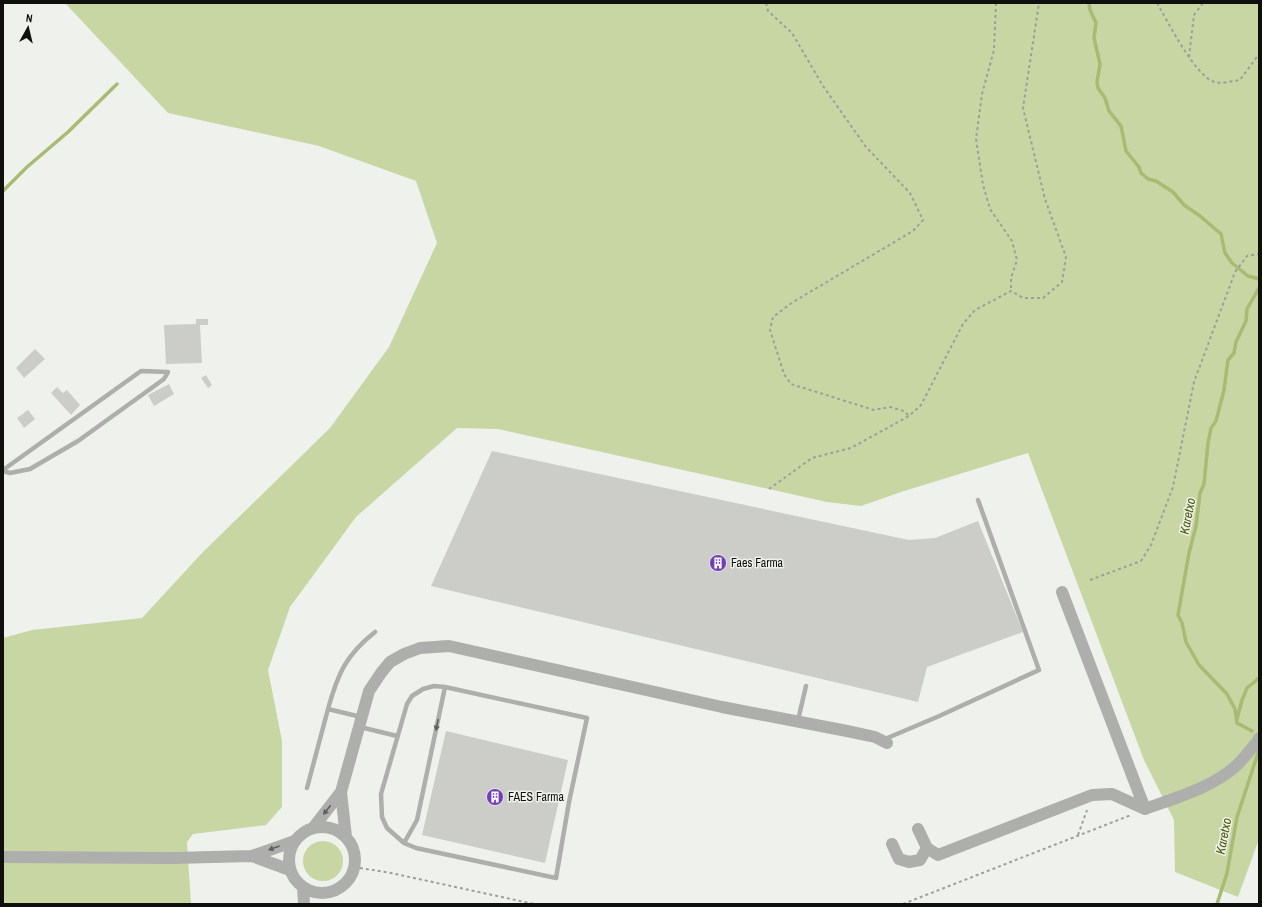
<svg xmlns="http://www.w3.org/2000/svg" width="1262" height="907" viewBox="0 0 1262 907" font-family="'Archivo Narrow',sans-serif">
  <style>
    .green { fill: #c8d6a3 }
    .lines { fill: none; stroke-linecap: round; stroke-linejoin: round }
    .stream { stroke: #a9ba72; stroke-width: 3.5 }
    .building { fill: #cccdc9 }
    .path { stroke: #9d9f9b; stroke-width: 2; stroke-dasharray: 3 3; stroke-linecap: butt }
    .service { stroke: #aeaead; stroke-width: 4.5 }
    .tertiary { stroke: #aeaead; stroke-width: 12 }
    .oneway { fill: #5e5f5e }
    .labels { text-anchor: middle; stroke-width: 3; stroke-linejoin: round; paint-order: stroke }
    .poi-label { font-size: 12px; fill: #0f100e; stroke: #eff1ec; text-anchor: start }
    .water-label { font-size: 13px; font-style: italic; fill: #4d5b06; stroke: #eff1ec }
  </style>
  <rect width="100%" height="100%" fill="#eff1ec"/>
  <!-- green -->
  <path class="green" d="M65,3h1194v836l-21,58 -63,-25 -1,-52 -30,-60 -116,-307 -127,39 -40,14 -34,-4 -329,-73 -41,-1 -101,89 -66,90 -22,63 14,71v66l-16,18 -73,9 -6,8 4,62h-188v-266l29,-8 110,-12 60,-65 128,-125 59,-81 48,-104 -21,-62 -97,-35 -151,-33z
    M303 861a20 20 0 1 1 40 0a20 20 0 1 1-40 0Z"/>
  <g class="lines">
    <!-- stream -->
    <path class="stream" d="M1089,3l1,7 6,13 -2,15 6,26 -3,18 1,6 7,10 4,13 12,15 5,25 13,16 2,6 7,6 8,2 17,11 11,13 16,11 21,18 4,19 7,10 16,13 11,3
      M3,191l24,-24 41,-35 49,-48
      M1237,719l5,-19 5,-12 12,-10
      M1252,731l-15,-8 -2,-14 -8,-15 -28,-29 -13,-23 -4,-19 -4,-8 11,-62 7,-27 4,-33 4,-9 4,-41 3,-15 5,-7 8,-31 4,-30 6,-7 2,-11 10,-21 1,-12 12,-21
      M1217,904l10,-31 10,-56 22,-67"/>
  </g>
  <!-- building -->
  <path class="building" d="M196,319h12v6h-8l2,38 -36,1 -2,-39 32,-1z
    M35,349l10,10 -21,19 -8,-10z
    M206,375l6,10 -4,3 -7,-10z
    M169,384l5,10 -20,12 -6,-11z
    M57,387l6,6 4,-3 13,15 -9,10 -20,-22z
    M28,410l7,9 -11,9 -7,-10z
    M492,451l417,89 26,-2 43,-17 45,111 -96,35 -9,35 -487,-116z
    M446,731l122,29 -23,103 -123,-28z"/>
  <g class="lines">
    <!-- path -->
    <path class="path" d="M766,3l2,8 24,22 31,53 43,61 44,46 13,27 -10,11 -120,71 -20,15 -3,13 14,44 7,10 83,26 16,-3 14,4 5,5
      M996,3l-2,47 -12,44 -6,45 7,46 7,24 22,32 5,19 -6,18v13
      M1157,3c10,17 39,75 58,79 7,2 18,-1 25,-2l19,-26
      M1189,57l5,-42 9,-12
      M769,489l43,-31 39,-10 58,-32 12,-11 42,-81 12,-14 36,-19 12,7h20l19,-16 4,-25 -21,-58 -22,-91 16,-105
      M1090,580l51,-19 10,-16 22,-58 21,-105 41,-110 12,-16 12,-2
      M1078,835l9,-25
      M354,867l37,6 143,31
      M903,904l228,-89"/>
    <!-- service -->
    <path class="service" d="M3,470l138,-99 27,1 -4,7 -86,62 -48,28 -20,4 -7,-2
      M434,686l11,1 142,31 -18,84 -13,76 -140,-30 -12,-5 -17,-15 -5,-11 -1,-23 26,-90 5,-8 11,-7z
      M361,717l-33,-8c10,-36 18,-54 47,-77
      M798,720l8,-34
      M360,727l37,9
      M885,739l52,-22 102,-47 -61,-170
      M307,788l21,-79
      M404,843l13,-23 28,-133"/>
    <!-- tertiary -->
    <path class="tertiary" d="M1062,592l83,217
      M289 860a33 33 0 1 1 66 0a33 33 0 1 1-66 0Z
      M313,828l28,-36
      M918,829l9,19
      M346,837l-5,-45 28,-101 12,-18 9,-11 14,-8 16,-6 29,-2 273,61 125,24 28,6 12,6
      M892,844l7,15 10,3 11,-2 7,-12 11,7 154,-60 20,-1 33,15c30,-11 69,-22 92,-44 8,-8 14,-16 21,-24l1,-3
      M252,856l38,14
      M3,857l170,1 79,-2 43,-15
      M303,887l1,17"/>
  </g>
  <!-- one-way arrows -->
  <defs><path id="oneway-solid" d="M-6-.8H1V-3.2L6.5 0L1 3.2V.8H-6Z"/></defs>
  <g class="oneway">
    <use href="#oneway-solid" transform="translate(437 725) rotate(102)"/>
    <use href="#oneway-solid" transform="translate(327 810) rotate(128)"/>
    <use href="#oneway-solid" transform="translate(274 848) rotate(160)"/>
  </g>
  <!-- icons -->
  <defs>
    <g id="building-disc" transform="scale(0.9)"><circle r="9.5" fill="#733fb6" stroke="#eff1ec"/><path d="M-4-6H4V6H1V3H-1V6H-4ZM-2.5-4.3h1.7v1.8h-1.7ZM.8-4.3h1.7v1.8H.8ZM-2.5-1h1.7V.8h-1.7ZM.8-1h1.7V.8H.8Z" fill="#fff"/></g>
  </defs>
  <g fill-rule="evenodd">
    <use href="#building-disc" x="718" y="563"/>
    <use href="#building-disc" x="495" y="797"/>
  </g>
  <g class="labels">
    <!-- poi labels -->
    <g class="poi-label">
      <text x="731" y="567">Faes Farma</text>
      <text x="508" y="801">FAES Farma</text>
    </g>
    <!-- water labels -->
    <g class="water-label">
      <text transform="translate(1187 516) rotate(-79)" y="5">Karetxo</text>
      <text transform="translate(1223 836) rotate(-79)" y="5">Karetxo</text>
    </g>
  </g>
  <!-- border -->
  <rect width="1262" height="907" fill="none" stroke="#0f100e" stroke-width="8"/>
  <!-- north arrow -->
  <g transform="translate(28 28) rotate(8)" stroke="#eff1ec" stroke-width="3" paint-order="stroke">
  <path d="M0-3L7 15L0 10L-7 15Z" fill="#0f100e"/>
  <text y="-6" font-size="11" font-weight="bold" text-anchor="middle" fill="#0f100e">N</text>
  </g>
</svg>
